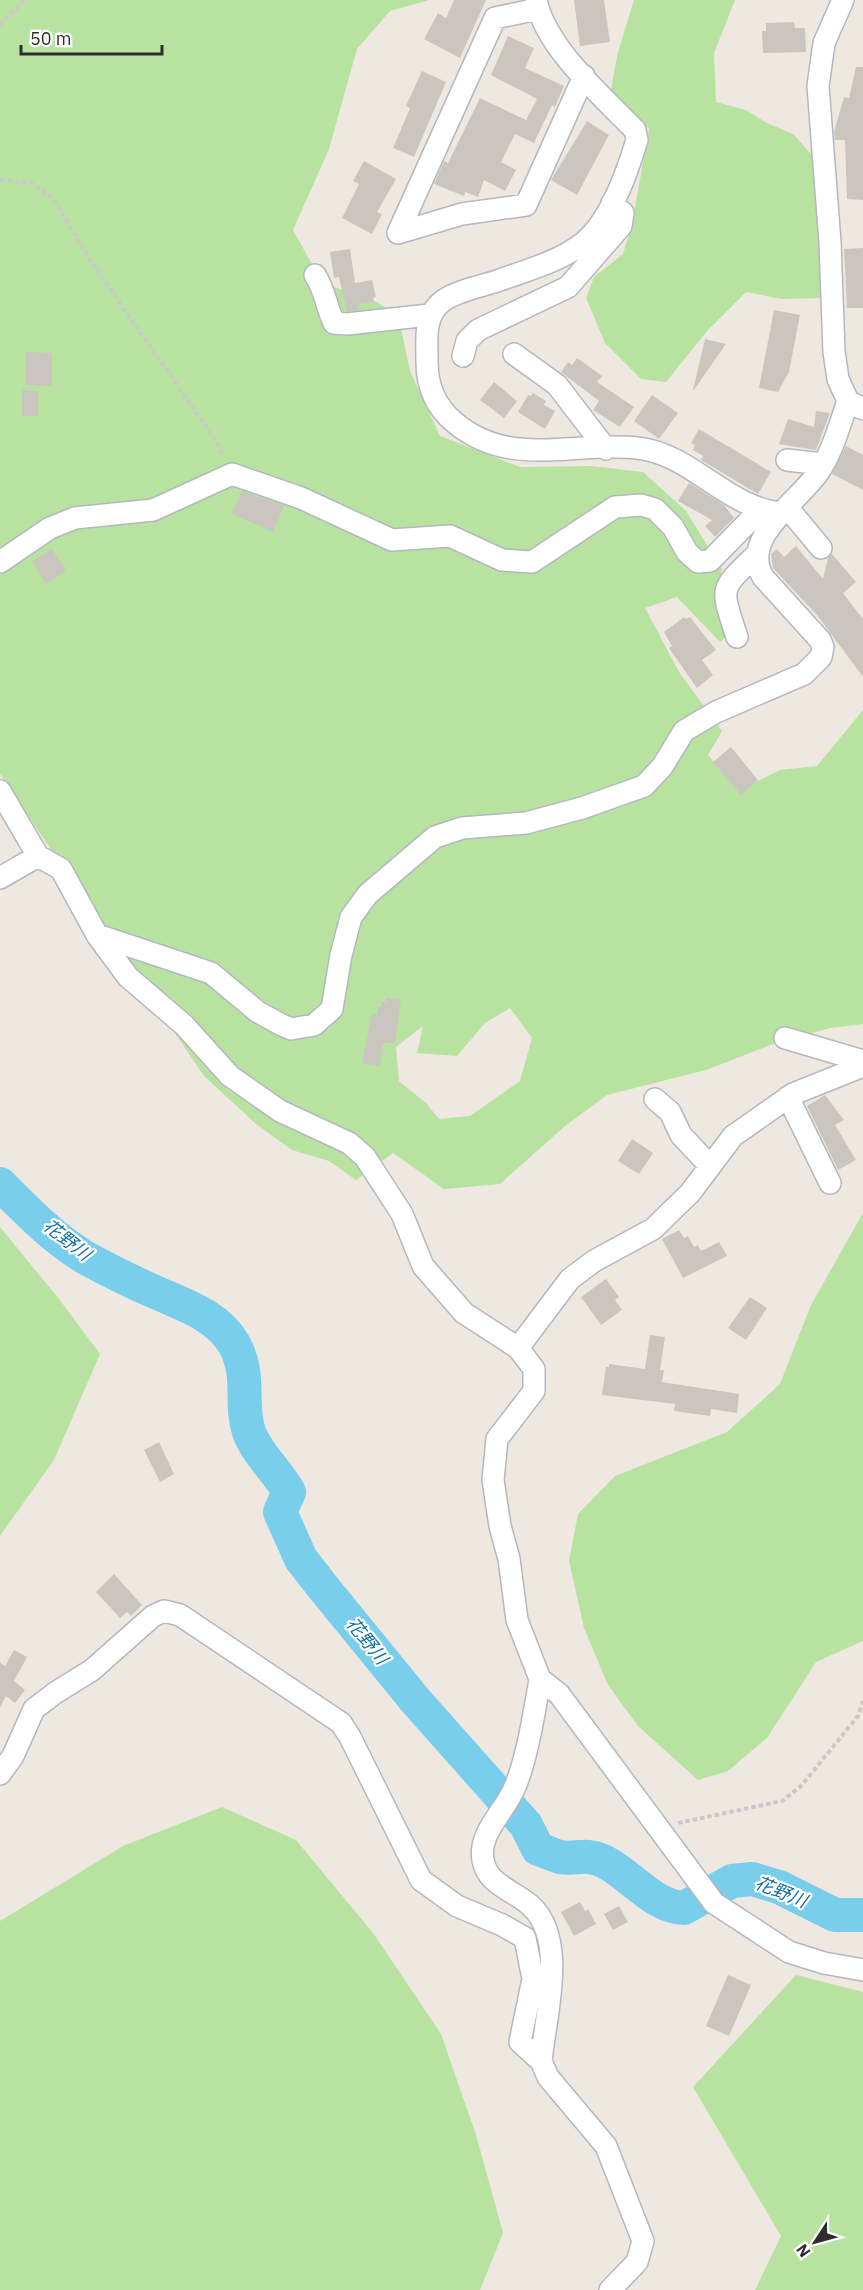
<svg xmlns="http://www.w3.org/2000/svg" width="863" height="2290" viewBox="0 0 863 2290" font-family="'IBM Plex Sans','Noto Sans JP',sans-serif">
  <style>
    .green { fill: #b7e2a0; fill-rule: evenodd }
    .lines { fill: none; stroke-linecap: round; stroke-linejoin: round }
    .river { stroke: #79ceec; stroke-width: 34 }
    .building { fill: #cac6bf }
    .minor-casing { stroke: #b4b7c0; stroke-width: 24 }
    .path { stroke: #c9c9c9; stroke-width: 4; stroke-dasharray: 4.5 3; stroke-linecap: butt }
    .minor { stroke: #fff; stroke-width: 21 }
    .labels { text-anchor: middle; stroke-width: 4.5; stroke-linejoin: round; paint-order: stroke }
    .water-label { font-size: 18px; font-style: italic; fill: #126e9d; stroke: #fff }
  </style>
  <rect width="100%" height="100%" fill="#eee8e1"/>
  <!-- green -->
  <path class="green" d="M0,0h429l-39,11 -33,38 -28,100 -36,81 30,54 42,12 33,18 12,57 30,65 80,31 71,-1 52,6 43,39 36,58 -6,29 19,31 -15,13 -43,-45 -32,11 34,64 43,59 -14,24 30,36 42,-21 37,-4 46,-56v314l-33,4 -57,16 -67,26 -99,25 -42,31 -65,58 -56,5 -51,-36 -37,27 -27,-19 -37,-11 -36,-26 -52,-48 -204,-302zM510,1008l22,30 -12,43 -50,35 -31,3 -13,-16 -27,-22 -3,-34 27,-21 -6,27 40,3 28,-33z
    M634,0h101l-21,53 2,49 30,8 21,13 26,11 21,23 11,141 -44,1 -35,-7 -39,39 -41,51 -25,-3 -36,-36 -19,-45 8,-21 29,-23 9,-30 17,-95 -38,-40 7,-37z
    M863,1213v428l-47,21 -49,76 -39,33 -30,9 -60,-54 -30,-41 -24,-57 -15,-67 9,-47 37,-38 112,-44 53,-48 31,-79z
    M0,1227l59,72 41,55 -46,106 -54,76z
    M222,1807l74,33 77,93 68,101 35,101 27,98 -23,57h-480v-369l123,-75z
    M796,1975l67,17v298h-108l26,-54 -88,-149z"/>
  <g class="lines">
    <!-- river -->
    <path class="river" d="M0,1184c26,26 55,56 86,74 22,12 46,24 69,34 29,13 62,23 79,52 18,32 5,58 15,88 8,22 29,40 40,60l-9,20 21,47 21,27 93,114 111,125 12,24c7,2 15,6 22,8 17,3 26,-5 45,5 26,13 49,45 79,46l48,-27 20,-2 27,8 56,28h28"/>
  </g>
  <!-- building -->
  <path class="building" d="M454,0h32l-26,58 -36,-19 14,-26 8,5z
    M574,0h30l6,42 -30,4z
    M794,22l1,6h10l1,24 -43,1 -1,-22h4v-8z
    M508,36l26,12 -9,20 39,18 -9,21 -3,-2 -18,38 -19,-9 -14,28 15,8 -11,21 -21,-11 -6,17 -13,-5 -1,4 -30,-12 10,-23 4,2 32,-65 46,22 11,-21 -46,-24z
    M856,67h7v133l-16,-1 -2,-59h-10l-1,-8 10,-35 5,1z
    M422,71l24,11 -32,75 -21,-9 17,-40 -4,-2z
    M587,121l22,14 -32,60 -26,-15z
    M364,161l32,18 -19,33 5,2 -10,20 -30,-16 17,-34 -6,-3z
    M863,248v60h-16l-3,-59z
    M350,249l5,34 17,-3 4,17 -3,1 1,4 -16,2 1,6 -12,1 -8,-34 -5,1 -4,-26z
    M774,310l26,5 -11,57 -11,20 -19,-4z
    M705,339l21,5 -33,47v-1z
    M26,352l26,1v33l-26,-1z
    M577,358l25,18 -5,6 37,25 -14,20 -27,-17 6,-9 -38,-29 7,-10 4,3z
    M494,382l23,19 -13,17 -24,-18z
    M22,390l16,1v25h-16z
    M533,393l13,8 -2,4 11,6 -10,18 -27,-17 10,-17 3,1z
    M652,395l26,18 -19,26 -25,-18z
    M816,411l14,2 -14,37 -37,-6 9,-25 26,8z
    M699,429l72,43 -13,22 -57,-34 2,-4 -10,-6 2,-5 -4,-2z
    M846,446l17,9v35l-31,-16z
    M689,483l35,22 10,13 -19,19 -10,-11 7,-6 -34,-19z
    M242,491l42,15 -11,26 -41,-18z
    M796,546l27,33 5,-21 4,-4 24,28 -13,11 20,26v58l-46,-62 -44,-47 -2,-14 6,-5 7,8z
    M52,549l14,22 -20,13 -14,-23z
    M684,617l2,2 4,-2 26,33 -14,10 11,15 -16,13 -28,-40 3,-2 -8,-14z
    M731,747l27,33 -17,15 -28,-33z
    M386,998l15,2 -6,43h-12l-3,23 -18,-3 10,-49 5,1 1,-8h3l1,-6 4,1z
    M825,1095l19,25 -9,5 21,35 -18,10 -31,-64z
    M632,1139l21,14 -14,21 -21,-13z
    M679,1230l5,8 4,-2 6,11 4,-2 3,6 18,-9 8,14 -44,22 -21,-39z
    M606,1279l13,18 -4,3 7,10 -21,15 -20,-28z
    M750,1297l17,11 -21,32 -18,-12z
    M650,1335l15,2 -5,33h4l-2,12 77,12 -2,19 -26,-4 -1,7 -36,-5 1,-7 -73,-9 4,-28h3v-3l36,5z
    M159,1442l15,32 -14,8 -16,-32z
    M114,1574l28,31 -11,11 -4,-4 -7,6 -24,-26z
    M14,1650l13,7 -13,24 11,9 -10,13 -9,-7 -6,11v-45l5,4z
    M580,1902l5,9 3,-2 8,15 -22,12 -13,-24z
    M619,1906l9,16 -15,8 -9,-16z
    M728,1975l23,10 -22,51 -23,-10z"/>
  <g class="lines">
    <!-- minor casing -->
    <g class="minor-casing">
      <path id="minor" d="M536,0c10,48 65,95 99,130l2,10c-10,33 -27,82 -54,103 -24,19 -56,27 -83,37 -17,6 -41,10 -56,20 -21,15 -17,39 -17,62 0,23 8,44 27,60 55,47 118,19 183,26 53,5 89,59 143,65
        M843,0l-19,43 -6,43 12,156 4,110 4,27 10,22 15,8
        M538,9l-43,9 -97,215 64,-19 64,-9 58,-129
        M315,275c10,15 11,31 19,48l13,1 82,-9
        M514,354l43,31 49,64
        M463,356l4,-15 11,-11 90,-43 53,-61 2,-13 -11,-10
        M787,460l36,4
        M787,507l34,41
        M0,562l50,-34 25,-10 78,-8 79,-36 69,24 91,42 58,-4 52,24 30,2 83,-55 26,-2 14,4 18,18 14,25 11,10 12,-1 50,-51
        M737,637c-17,-52 -18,-46 21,-84
        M0,791l38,65
        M0,878l38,-22 23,13 36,66 31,42 56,48 46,51 50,35 69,32 16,14 37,57 21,52 41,47 54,35 16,21v22l-37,48 -4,41 7,46 9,33 8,61 23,59 19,15 155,209 75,49 35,11 39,7
        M97,935l114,38 47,39 22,12 11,5 23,-4 18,-16 9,-54 10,-38 17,-23 67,-57 27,-9 64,-5 56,-15 62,-22 18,-19 22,-36 32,-19 88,-38 17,-17 2,-10 -3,-7 -57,-63c-24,-40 38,-77 57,-107 13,-20 20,-46 28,-69
        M785,1038l78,23
        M788,1097l42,86
        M655,1099l15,13 11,23 29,31
        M518,1348l52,-69 24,-18 59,-32 37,-36 43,-57 60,-42 70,-28
        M540,1679c-5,30 -14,86 -27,112 -10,22 -35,43 -30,69 4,25 32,31 48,46 37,34 14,112 10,155
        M0,1774l13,-18 21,-47 21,-16 37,-23 61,-54 11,-5 16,4 161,108 9,14 71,143 36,26 45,19 23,13 8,41 -13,63 21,19 7,16 58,69 37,95 -6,21 -27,28"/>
    </g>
    <!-- path -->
    <path class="path" d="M0,25l25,-25
      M0,180l31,3 21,14 42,69 122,175 8,16
      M678,1823l104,-22 19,-15 57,-70 5,-15"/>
    <!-- minor -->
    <use href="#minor" class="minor"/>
  </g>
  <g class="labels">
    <!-- water labels -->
    <g class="water-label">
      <text transform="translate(67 1240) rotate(38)" y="6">花野川</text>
      <text transform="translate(367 1641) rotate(51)" y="6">花野川</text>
      <text transform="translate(781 1892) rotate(22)" y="6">花野川</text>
    </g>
  </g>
  <!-- north arrow -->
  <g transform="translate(815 2242) rotate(234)" stroke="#ffffff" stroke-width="4.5" paint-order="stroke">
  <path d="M0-4.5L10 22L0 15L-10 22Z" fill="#2e2e2e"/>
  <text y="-9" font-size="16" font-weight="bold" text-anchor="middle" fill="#2e2e2e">N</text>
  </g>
  <!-- scale -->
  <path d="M21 45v9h141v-9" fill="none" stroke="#2e2e2e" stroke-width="3"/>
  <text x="30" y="45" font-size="18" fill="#2e2e2e" stroke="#ffffff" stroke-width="4.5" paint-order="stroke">50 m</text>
</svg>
